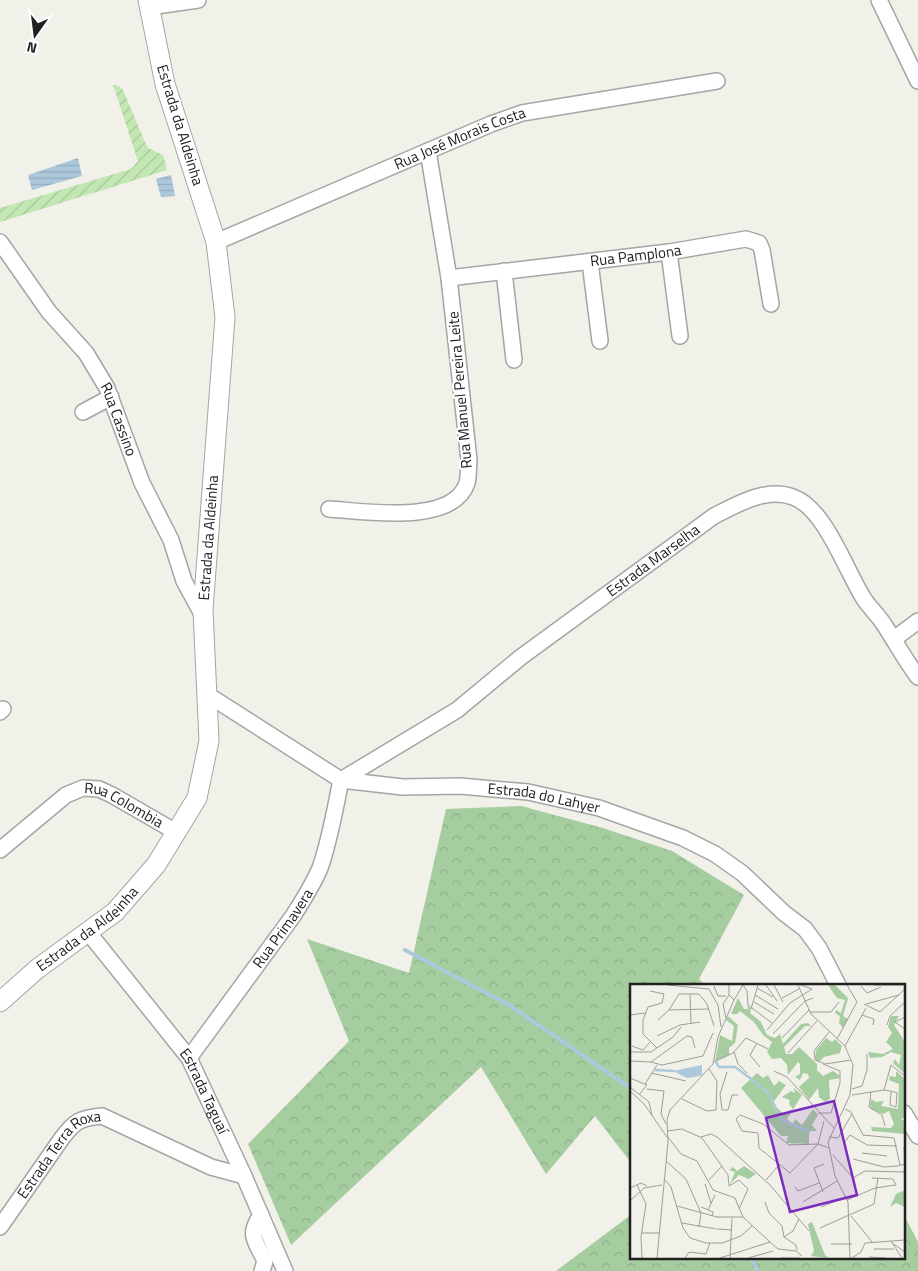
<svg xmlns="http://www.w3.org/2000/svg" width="918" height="1271" viewBox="0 0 918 1271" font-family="'Titillium Web',sans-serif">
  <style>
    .forest { fill: url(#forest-crowns) }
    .garden { fill: url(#garden-furrows) }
    .water { fill: url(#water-rules) }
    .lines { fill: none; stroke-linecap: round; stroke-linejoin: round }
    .stream { stroke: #acc8db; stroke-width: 4 }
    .minor-casing { stroke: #a5a5a5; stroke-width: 18 }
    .tertiary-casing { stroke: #a5a5a5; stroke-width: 21 }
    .minor { stroke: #fff; stroke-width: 15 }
    .tertiary { stroke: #fff; stroke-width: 19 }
    .labels { text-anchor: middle; stroke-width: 4.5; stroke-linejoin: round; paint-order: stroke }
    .street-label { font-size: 15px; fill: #212121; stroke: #fff }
    .inset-river { fill: none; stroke: #acc8db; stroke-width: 2.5 }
    .inset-road { fill: none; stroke: #9e9d99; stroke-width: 1 }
    .view { fill: #7b2cbf; fill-opacity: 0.15; stroke: #7b2cbf; stroke-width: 2.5 }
    .inset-edge { fill: none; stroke: #212121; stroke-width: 2.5 }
  </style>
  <defs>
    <pattern id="forest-crowns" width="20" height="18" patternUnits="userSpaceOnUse" patternTransform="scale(1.25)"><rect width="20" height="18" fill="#a6cda0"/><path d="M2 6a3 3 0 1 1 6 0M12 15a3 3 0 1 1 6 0" fill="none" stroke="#8fb08a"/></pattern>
    <pattern id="garden-furrows" width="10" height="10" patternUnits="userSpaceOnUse" patternTransform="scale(1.25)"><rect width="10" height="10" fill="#c3e7b3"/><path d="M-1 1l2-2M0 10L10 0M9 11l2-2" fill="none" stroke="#a7c69a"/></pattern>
    <pattern id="water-rules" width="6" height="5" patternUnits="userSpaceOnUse" patternTransform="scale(1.25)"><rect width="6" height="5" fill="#acc8db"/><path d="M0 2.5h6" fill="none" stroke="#94acbc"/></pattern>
  </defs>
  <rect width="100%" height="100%" fill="#f1f0e9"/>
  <!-- forest -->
  <path class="forest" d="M521,806l82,22 69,23 72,44 -45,84 6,6h-73v179l-37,-48 -49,58 -65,-107 -190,178 -43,-101 101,-103 -42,-102 102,34 37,-164z
    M632,1214v43h272v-42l14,27v29h-362z"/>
  <!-- garden -->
  <path class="garden" d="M113,85l6,1 4,4 21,50 4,8 15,7 4,15 -167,52v-14l131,-39 7,-8z"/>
  <!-- water -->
  <path class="water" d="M78,158l4,18 -50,14 -4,-15z
    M171,175l4,21 -14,1 -5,-18z"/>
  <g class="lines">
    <!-- stream -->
    <path class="stream" d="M405,950l104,55 123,84
      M752,1257l5,14"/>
    <!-- minor casing -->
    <g class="minor-casing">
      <g id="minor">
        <path d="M879,0l39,81"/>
        <path d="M149,7l49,-7"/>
        <path id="s1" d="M0,242l49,70 37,41 21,35 35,95 29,57 13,41 19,35"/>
        <path id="s2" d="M216,242l275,-118 31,-11 195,-32"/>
        <path d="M669,252l11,84"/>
        <path d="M590,262l10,79"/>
        <path d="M504,271l10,89"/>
        <path id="s3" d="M449,278l220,-26 77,-13 13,4 3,7 9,54"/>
        <path d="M83,412l28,-15"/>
        <path d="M329,509c34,2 124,17 138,-26 2,-7 1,-16 2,-23l-20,-182 -21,-127"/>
        <path d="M894,639l24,-18"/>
        <path id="s4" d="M208,695l133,85 62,7 57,-1 68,6 71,16 84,30 32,16 27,19 42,40 21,16 14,19 19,37"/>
        <path d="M0,712l3,-3"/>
        <path id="s5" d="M0,850l66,-55 17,-7 16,1 13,6 64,37"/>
        <path id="s6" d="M88,932l101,126 55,118 41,95"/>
        <path id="s7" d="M189,1058l104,-142c10,-16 20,-31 27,-48 10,-28 15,-59 21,-88l116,-70 64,-53 193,-141c24,-12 52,-29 79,-19 32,11 53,74 71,102 6,9 15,17 21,27 11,17 21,35 33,51"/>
        <path d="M904,1113l14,23"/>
        <path d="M261,1215c-14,20 -6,25 4,46l-3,10"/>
        <path id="s8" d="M0,1227l62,-89c13,-17 18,-20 40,-22l109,51 33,9"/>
      </g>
    </g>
    <!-- tertiary casing -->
    <g class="tertiary-casing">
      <g id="tertiary">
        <path id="s9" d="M0,1002l37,-33 78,-57 41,-47 41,-67 12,-57 -6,-131 22,-293 -9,-75 -51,-158 -17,-84"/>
      </g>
    </g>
    <!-- minor -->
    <use href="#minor" class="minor"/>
    <!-- tertiary -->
    <use href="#tertiary" class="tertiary"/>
  </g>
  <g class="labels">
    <!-- street labels -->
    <g class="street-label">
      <text transform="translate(180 125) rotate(73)" y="5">Estrada da Aldeinha</text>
      <text dy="5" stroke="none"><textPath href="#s2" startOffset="265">Rua José Morais Costa</textPath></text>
      <text dy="5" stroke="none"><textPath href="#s3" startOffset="188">Rua Pamplona</textPath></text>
      <text transform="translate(460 390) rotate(-95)" y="5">Rua Manuel Pereira Leite</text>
      <text dy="5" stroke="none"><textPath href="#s1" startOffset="215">Rua Cassino</textPath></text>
      <text dy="5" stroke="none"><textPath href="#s9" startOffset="549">Estrada da Aldeinha</textPath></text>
      <text dy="5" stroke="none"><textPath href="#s7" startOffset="704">Estrada Marselha</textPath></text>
      <text dy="5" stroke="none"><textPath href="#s4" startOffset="362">Estrada do Lahyer</textPath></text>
      <text dy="5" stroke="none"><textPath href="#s5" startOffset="149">Rua Colombia</textPath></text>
      <text dy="5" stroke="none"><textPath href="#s7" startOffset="160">Rua Primavera</textPath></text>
      <text dy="5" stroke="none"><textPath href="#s9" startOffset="114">Estrada da Aldeinha</textPath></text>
      <text dy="5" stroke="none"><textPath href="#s6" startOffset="198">Estrada Taguaí</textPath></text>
      <text dy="5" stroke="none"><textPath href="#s8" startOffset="96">Estrada Terra Roxa</textPath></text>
    </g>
  </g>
  <!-- overview -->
  <g transform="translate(630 984)">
    <rect width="275" height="275" fill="#f1f0e9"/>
    <path d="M198,1h7l13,13 -5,18 5,3 -5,9 -4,-5 1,-7 -5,-3 1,-3 5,3 4,-13 -8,-2zM108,14l6,11h4l-1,-4 4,4 -1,4 11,9 6,13 8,3 5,-4 3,10 18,-20 7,-1 3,3h-6l-21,21 2,7h6l7,-7 18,17v6l6,6 10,-5 6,4 1,3 -11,2 1,19 -5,3 -6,-5 -1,-9 -9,12 -10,-13 10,-9 -1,-4 -5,-1 -3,7 -5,-3 5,-3v-10l-2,-2 -10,13 -1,-10 -6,-7 -9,1 -5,-7 5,-10 -9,-7 -9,-13 -14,-11 -3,3h-6zM98,32l10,9 -3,18 -6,5v7l-14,6 5,-26 12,6 2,-15 -8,-6zM261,32h8l-5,9 11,17v32l-12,-11 2,-4 4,6 2,-10 -10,-3 -9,5 -12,1 -2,-6 15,2 10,-5 -7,-7 6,-9 -4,-6zM196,54l6,4 3,-3 7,7 -2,7 -16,4 -5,5 -4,-3 1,-9zM266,87l9,8v38l-4,2 4,2v13l-33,-3 -1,-4 20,1 3,-4 -5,-13 -6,3 -12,-5 -1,-4 1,-6 5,3 8,-1 -3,5 17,3 1,-25 -10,-4 1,-4 6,1zM127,89l6,5 5,-3 6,11 5,-5 7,4 -14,19 11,9 10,-4 -4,-5 1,-4 -8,-3 9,-6 4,2 -1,-5 8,7 -15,24 6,5 2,-5 7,6 11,-16 5,6 -6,10 5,6h-8v13l-23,-1 2,-7h-7l-40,-48zM114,182l12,8 -7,5 -10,-4 -9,9 5,-12 -6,-2 4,-3 4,4zM275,206v17l-9,-4 -6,4 6,-13zM182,238l13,33 4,3 -18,-2 3,-5 -6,-27z" fill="#a6cda0"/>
    <path d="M72,81v10l-7,2 -8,1 -14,-7z" fill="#acc8db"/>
    <path class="inset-river" d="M86,78l3,5h16l19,14 14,12 14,27 28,12M25,86l19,1"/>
    <path class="inset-road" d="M38,1l41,4 9,16 3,22M113,1l4,6 1,14 24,18M136,1l11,16M144,1l9,17M168,1l13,29 34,32 8,19 -3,30 -22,47 7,34 13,26 2,56M244,1h29M84,2l4,10h8M231,2l6,7 14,-6M127,4l16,9M20,7l14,3 -2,9 -14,4 -5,13v14l14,14M60,10l1,29M125,11l23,14M152,14l17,-9M104,16l9,-15M124,18l20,12M234,20l16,8 25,-23M236,20l33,-9M121,25l7,-24M39,26l10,-16h20l8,10 7,22M180,28h21l8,-10M0,31l15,-2M232,31l12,4 -1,6M275,33l-10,5 10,7M96,34l-3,-14 6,-9M28,36l11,-10 40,-1M50,41l20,-3M257,41l3,-9 15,-14M137,46l23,-27 22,-14 -11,-4M199,48l-15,19 1,9 10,4 26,-4M143,50l32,-33 8,-3M27,52l23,-11M152,54l27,-28M207,55l20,-37 -10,-17M127,59l-7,12 10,12M2,62l11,4 8,-9M215,62l21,-38M0,68h21l22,-15 8,-10M104,68l4,12 9,9M158,69l29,-32M0,77l21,1 36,-26 5,1 3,11M21,78l11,3 41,-9 10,-23M84,78l19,-9 13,-15 22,11M144,87l13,6 47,51M97,88l-7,22 2,16h6l4,-15h6M21,89l35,8M0,94l17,7 -8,10M15,100l12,-19M0,103l19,15 3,13M17,105l17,2 -3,23 5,10M222,105l10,-3 5,-16v-16M254,106l11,2 2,1 -1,14 -6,-2 1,-13M0,107l14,13 23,33M241,108l-2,15 13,8 3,11M222,111l32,-5 7,-25 14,11M52,115l25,12 9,-1 1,-29 -8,-12M215,125l6,3 12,23 31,3M188,129h13l9,-30v-12l-17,-7M194,137l-6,23 -28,29 -31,-25 -1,-15 -16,-2 -6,-12 4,-4 23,9 26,21 29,-1 11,4M37,147l15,-2 20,9 26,37 1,11 10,-6 9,9 -9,20M38,153l13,17 16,7 16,29 22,8 8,19 27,25 8,7 18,2 6,5M71,153l10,-3 6,3 53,48 39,46M199,153l9,1 14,-24M264,154l6,27M214,159l6,-8 17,10 30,1M232,169l25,3M203,171l20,23 12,-7 40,1M223,175l31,8 13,-1 8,-2 -1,-17M36,177l20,18 15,34 -2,14M34,195l7,8 12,41 7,10 16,5h16l19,-7 11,-10M79,196l13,-14M136,196l14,-16M75,200l6,19M7,201l9,19 -5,33 1,21M165,203l3,4 21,-8M0,204l11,-5 6,3M193,208l-9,-24 10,-4M217,216l28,-12 21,-3 -3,-6 -21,-1M0,217l14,-13 18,-3M135,218l4,11 13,13 2,11 12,8 1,5M173,218l34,-21M47,222l40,11h26M71,223l12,5 -1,4M191,223l25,-10M78,226l7,-15M221,232l22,27M52,239l34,6M190,244l54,-24 4,-26M87,245l15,1M11,249h19M154,253l9,-6 6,-12M261,257l11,17M262,259l13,9M201,260h21M244,265h20M239,273l17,1M27,274l11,-116 -1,-22 3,-10 43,-46 5,-27 16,-37 -5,-5v-10M55,274l4,-6 17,2 4,-11M90,274l50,-16M100,274l2,-40M118,274l25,-7M151,274h18M222,274l9,-6 4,-9 40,-3"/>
    <path class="view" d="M204,117l23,94 -67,17 -24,-94z"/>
    <rect width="275" height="275" class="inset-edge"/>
  </g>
  <!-- north arrow -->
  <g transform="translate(35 35) rotate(194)" stroke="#ffffff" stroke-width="4" paint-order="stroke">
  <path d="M0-4L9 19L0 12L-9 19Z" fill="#212121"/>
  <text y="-8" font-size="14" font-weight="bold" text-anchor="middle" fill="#212121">N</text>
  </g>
</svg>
